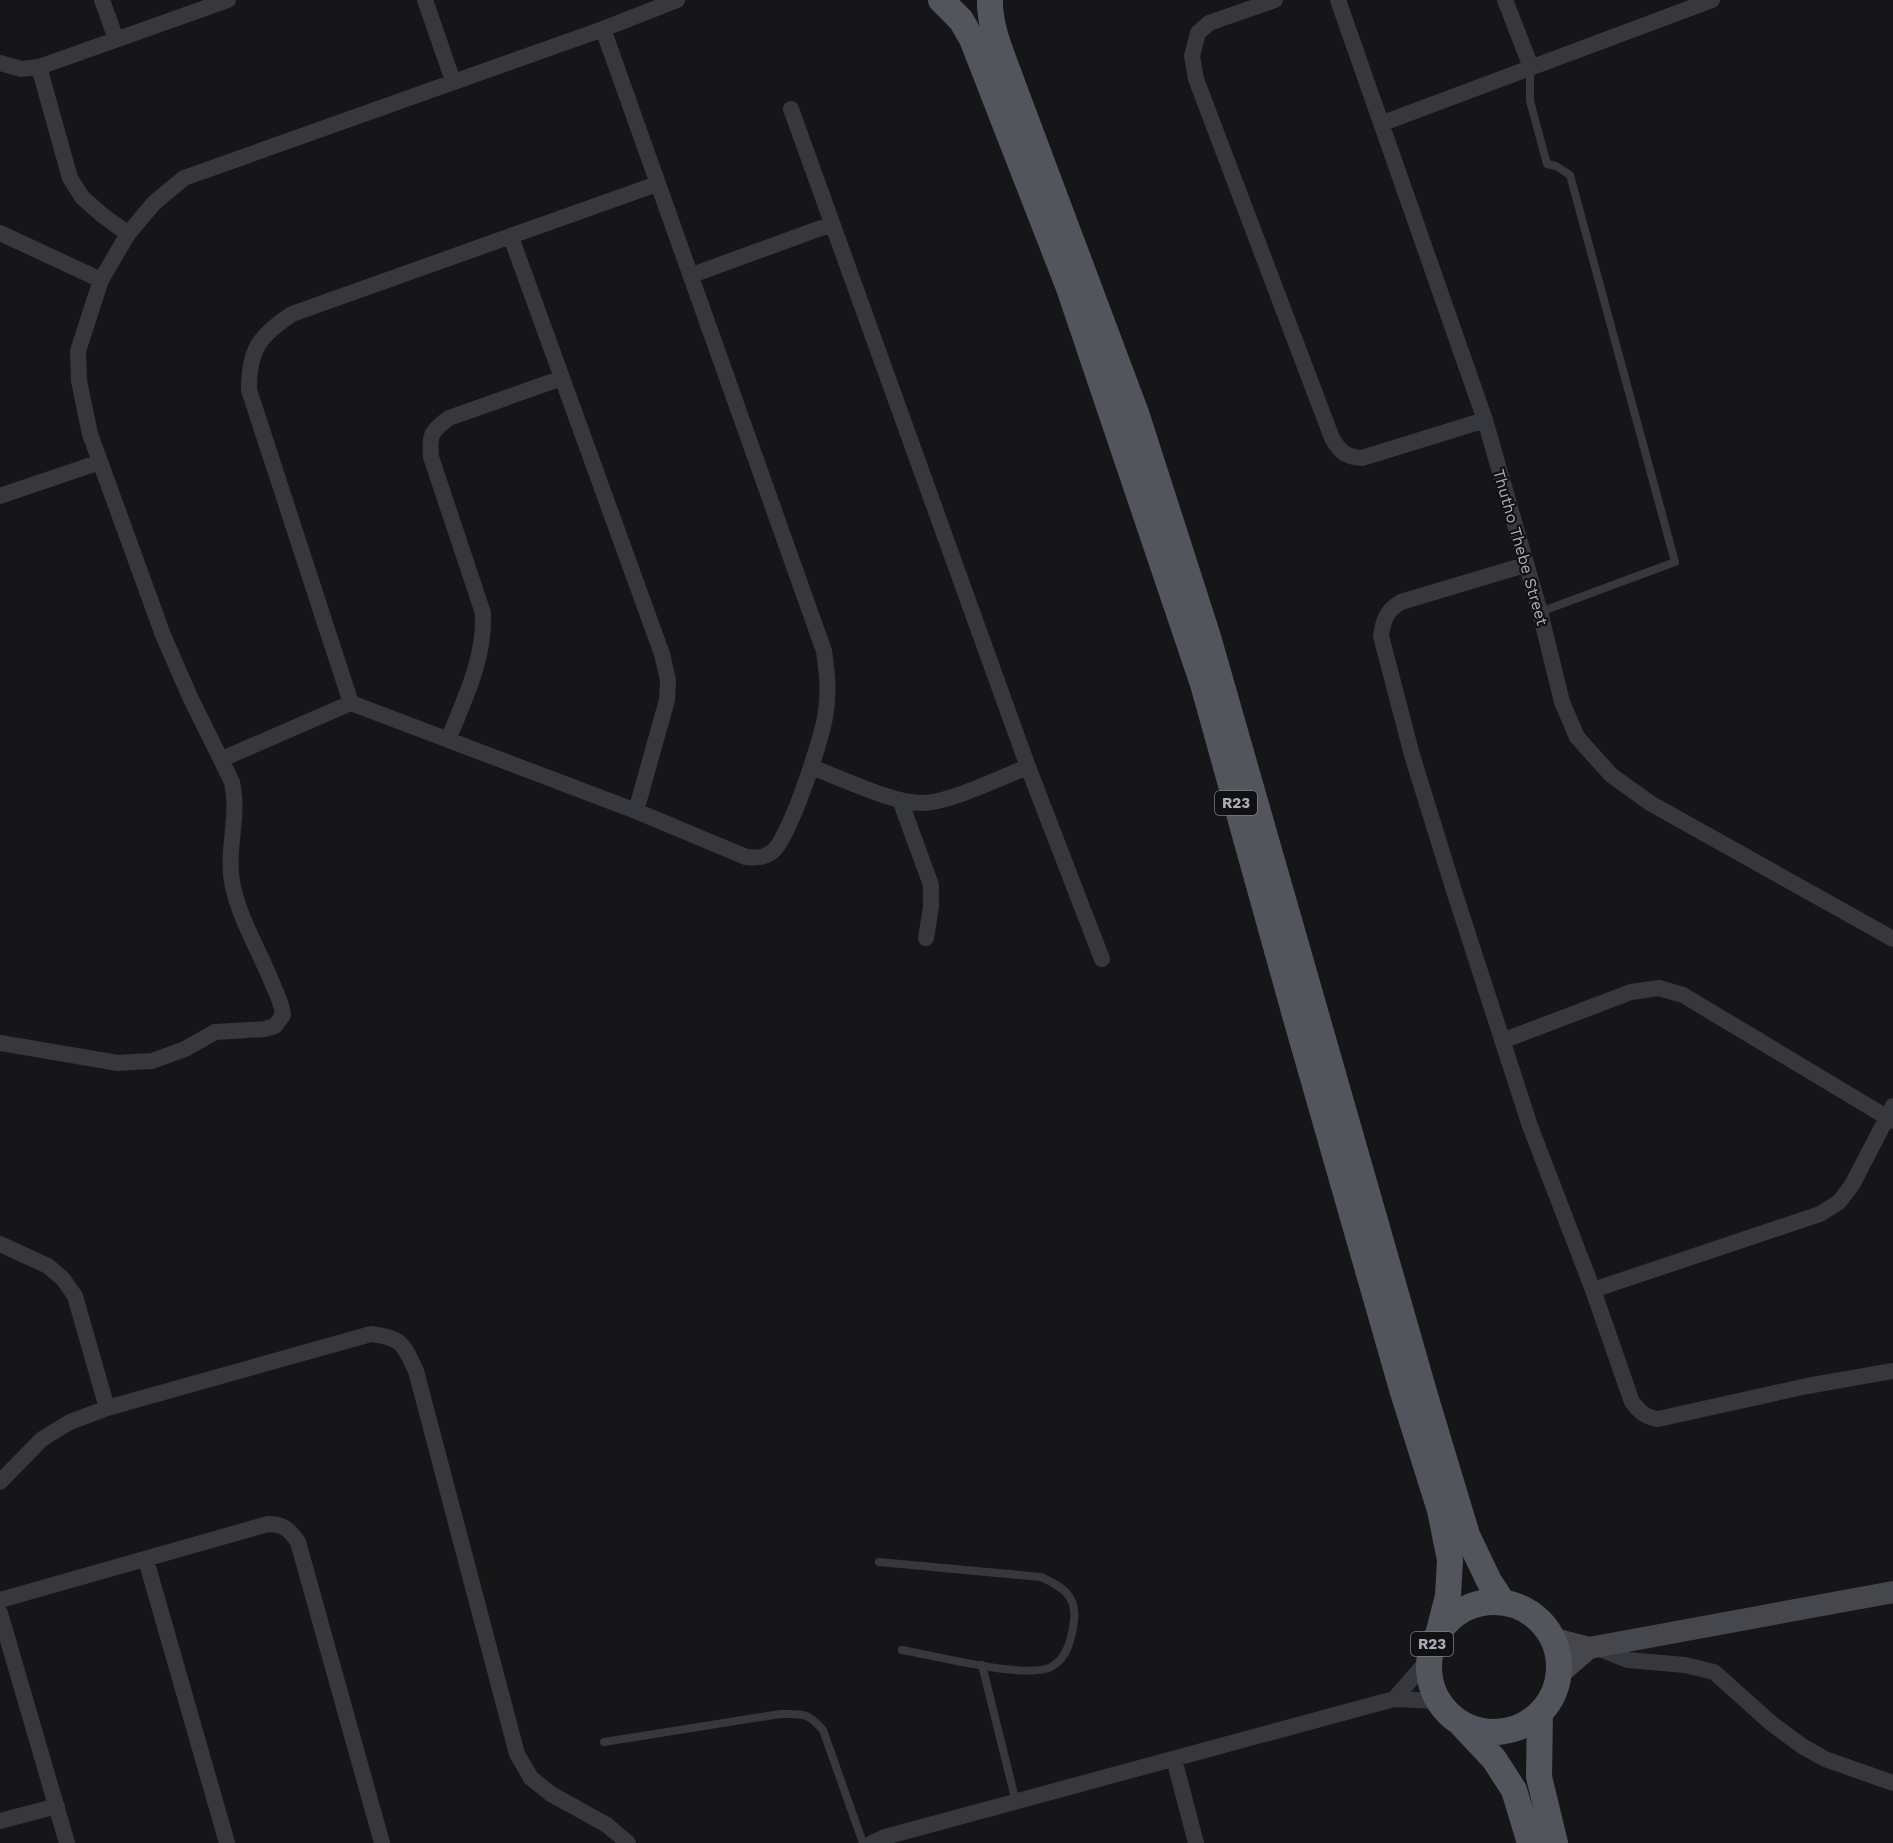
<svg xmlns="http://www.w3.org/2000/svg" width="1893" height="1843" viewBox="0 0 1893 1843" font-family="'Work Sans',sans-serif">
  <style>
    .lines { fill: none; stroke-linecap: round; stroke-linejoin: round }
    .lane { stroke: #37383d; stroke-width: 8 }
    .street { stroke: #37383d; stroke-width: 16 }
    .secondary { stroke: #45474d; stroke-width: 22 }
    .primary { stroke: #53555c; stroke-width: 26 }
    .labels { text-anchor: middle; stroke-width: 4.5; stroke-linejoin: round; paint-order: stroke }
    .shield { fill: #111113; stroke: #7b7e86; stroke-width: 1.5 }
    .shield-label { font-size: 15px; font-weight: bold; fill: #a8adb8 }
    .street-label { font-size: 16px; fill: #a8adb8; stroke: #111113 }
  </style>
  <rect width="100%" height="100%" fill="#161618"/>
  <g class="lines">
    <!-- lane -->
    <path class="lane" d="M1530,68v33l17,63 9,2 14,9 105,387 -135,50
      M879,1562l162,15c20,9 36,18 33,43 -2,17 -6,38 -23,47 -24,13 -119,-12 -149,-17
      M982,1665l34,137
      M604,1742l176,-28c23,0 27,-2 43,16l40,113"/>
    <!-- street -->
    <path class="street" d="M102,0l14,39
      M425,0l28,81
      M1275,0l-66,23 -11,10 -6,23 4,23 136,359c8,14 14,19 30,20l123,-38
      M1338,0l147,420 55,192 22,90 15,35 34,38 39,28 243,136
      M1505,0l26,67
      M0,63l21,6 18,-2 189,-67
      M39,67l31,111 12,19 19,17 27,20
      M791,109l237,658 74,192
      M1383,123l329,-123
      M0,233l101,47
      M511,237l151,417 6,26 -1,20 -31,111
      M692,275l140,-51
      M0,496l100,-34
      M1525,565l-124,37c-14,8 -18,18 -20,34l31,119 43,139 75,232 63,164 39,112c8,10 13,15 26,17l149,-33 86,-15
      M351,703l-102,-313c0,-41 10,-54 43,-76l365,-130
      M448,740c17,-42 37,-82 35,-127l-52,-156c-2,-22 0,-26 18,-39l113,-40
      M222,759l129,-56 285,108 110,46c10,1 17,1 26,-5 17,-12 52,-118 54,-141 3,-21 1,-39 -2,-60l-221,-622
      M811,767c28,10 85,38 113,36 27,-1 77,-26 104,-36
      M900,800l31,85v22l-5,31
      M1502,1041l129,-49 28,-4 24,7 210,126
      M0,1043l118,20 34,-2 33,-12 30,-17 50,-3 10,-3 8,-11c-1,-11 -6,-21 -10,-30 -13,-33 -32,-63 -40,-98 -8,-35 7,-70 -1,-105l-41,-83 -28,-64 -73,-201 -11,-53 -1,-30 23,-71 27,-46 26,-31 30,-25 419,-149 74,-29
      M0,1244l48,22 15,13 12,17 32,112
      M1593,1290l227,-76 19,-12 13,-17 41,-79
      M0,1482l42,-43 28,-17 37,-14 264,-74c32,4 32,10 45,37l101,383 14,24 20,16 56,31 21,18
      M146,1560l81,283
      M0,1600l268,-76c15,0 21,5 30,18l84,301
      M0,1613l67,230
      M1595,1647l33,13 57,5 29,7 57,51 31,23 23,13 68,24
      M1394,1699l35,-40
      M1174,1759l22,84
      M0,1821l57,-15
      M872,1843l13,-6 509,-138 45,2"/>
    <!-- secondary -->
    <path class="secondary" d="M1554,1639l35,9 304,-56
      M1559,1674l30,-26"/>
    <!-- primary -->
    <path class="primary" d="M941,0l20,20 11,19 97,249 134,396 94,338 105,367 38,121 10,50 -2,36 -9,35
      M990,0c-1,28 14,59 23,85l123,328 72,224 216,755 43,143 22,46 13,20
      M1429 1667a65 65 0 1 1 130 0a65 65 0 1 1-130 0Z
      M1540,1713l-1,64 16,66
      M1463,1726l31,33 20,31 16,53"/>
  </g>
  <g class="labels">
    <!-- shield labels -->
    <g class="shield">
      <rect x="1215" y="791" width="42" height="24" rx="4.5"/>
      <rect x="1411" y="1632" width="42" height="24" rx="4.5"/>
    </g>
    <g class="shield-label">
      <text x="1236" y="808">R23</text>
      <text x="1432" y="1649">R23</text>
    </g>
    <!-- street labels -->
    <g class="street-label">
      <text transform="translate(1521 547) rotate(74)" y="6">Thutho Thebe Street</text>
    </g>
  </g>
</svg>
